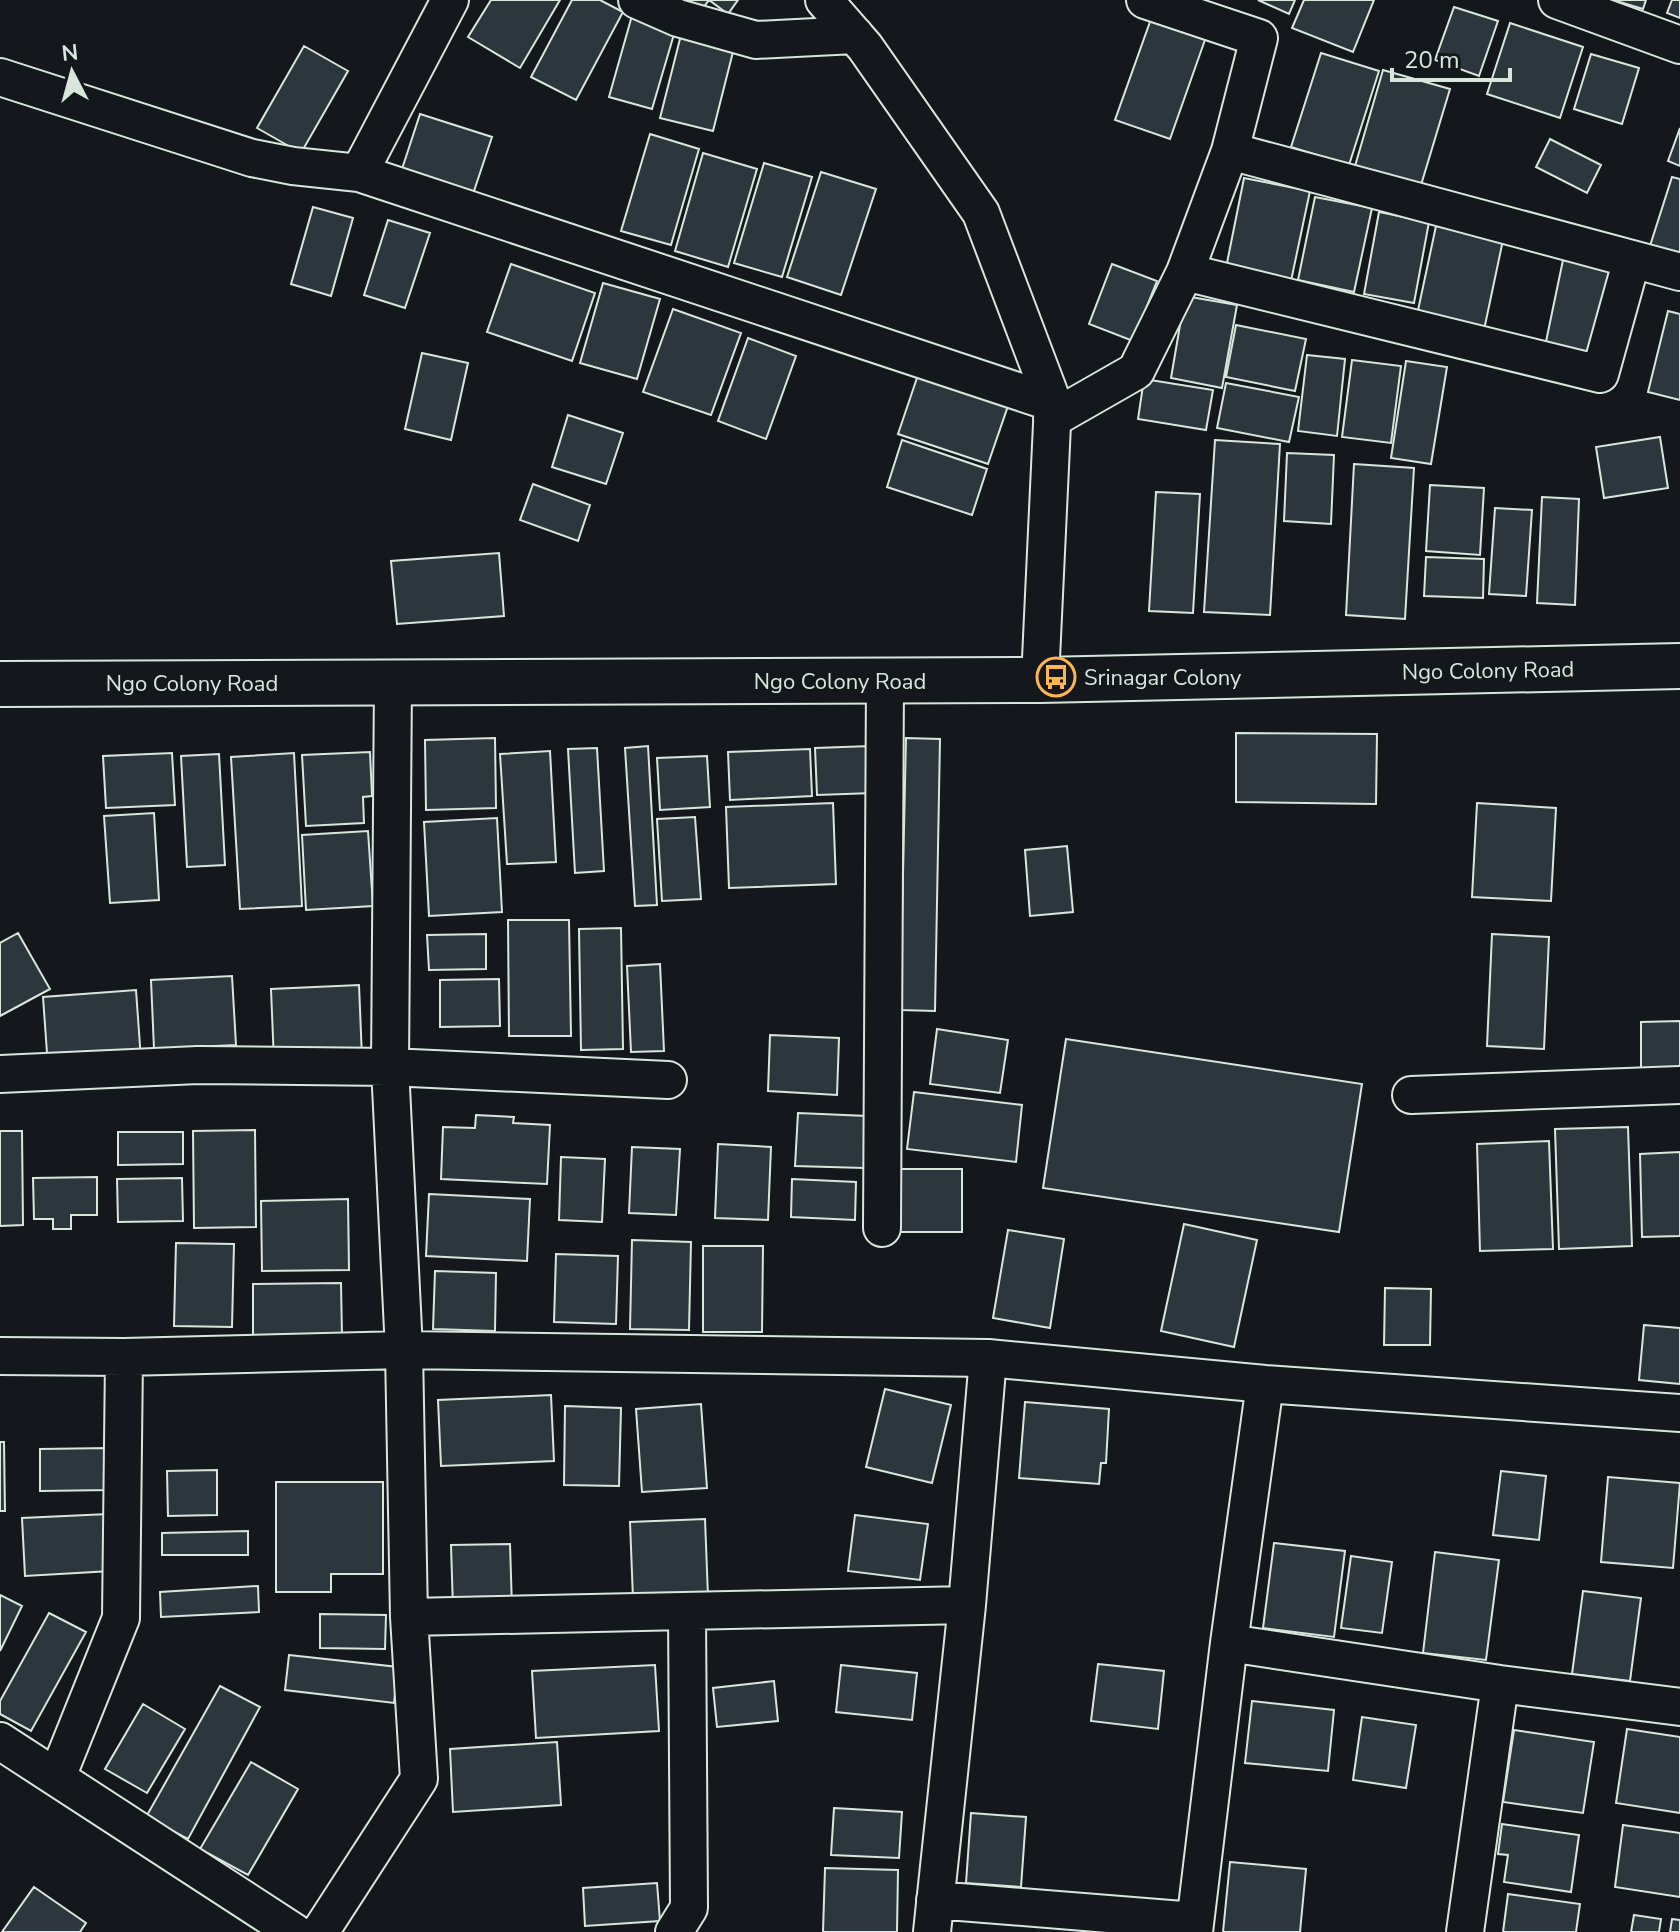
<svg xmlns="http://www.w3.org/2000/svg" width="1680" height="1932" viewBox="0 0 1680 1932" font-family="'Nunito Sans',sans-serif">
  <style>
    .building { fill: #2c363c; stroke: #d8e6dc; stroke-width: 2 }
    .lines { fill: none; stroke-linecap: round; stroke-linejoin: round }
    .street-casing { stroke: #d8e6dc; stroke-width: 40 }
    .secondary-casing { stroke: #d8e6dc; stroke-width: 48 }
    .street { stroke: #14181c; stroke-width: 36 }
    .secondary { stroke: #14181c; stroke-width: 44 }
    .labels { text-anchor: middle; stroke-width: 6; stroke-linejoin: round; paint-order: stroke }
    .street-label { font-size: 22px; fill: #d8e6dc; stroke: #14181c }
    .poi-label { font-size: 22px; fill: #d8e6dc; stroke: #14181c; text-anchor: start }
  </style>
  <rect width="100%" height="100%" fill="#14181c"/>
  <!-- building -->
  <path class="building" d="M491,0h69l-40,68 -52,-31z
    M572,0h28l23,12 -47,88 -45,-23z
    M676,0h33l-12,16z
    M709,0h29l-10,14z
    M1258,0h37l-6,14z
    M1304,0h70l-21,52 -61,-24z
    M1613,0h33l-3,9z
    M1672,0h8v18l-13,-5z
    M1454,7l44,14 -19,55 -44,-16z
    M633,12l44,12 -25,85 -43,-12z
    M1151,19l55,18 -36,102 -55,-19z
    M1510,23l73,24 -23,71 -73,-24z
    M683,27l53,13 -23,91 -53,-13z
    M304,46l44,25 -47,82 -44,-25z
    M1321,53l58,18 -30,94 -58,-18z
    M1591,54l48,14 -17,56 -48,-15z
    M1383,70l67,19 -29,96 -66,-19z
    M420,114l72,23 -19,57 -72,-22z
    M1680,128v38l-12,-5z
    M650,134l49,15 -28,96 -50,-14z
    M1550,139l51,26 -14,28 -51,-26z
    M703,153l54,16 -29,98 -53,-16z
    M764,163l48,14 -30,100 -48,-14z
    M821,172l55,17 -35,106 -54,-18z
    M1672,177l8,2v79l-31,-9z
    M1244,178l66,13 -19,90 -65,-13z
    M1315,197l57,11 -18,84 -56,-12z
    M313,207l40,11 -22,78 -40,-12z
    M1379,212l50,10 -15,81 -50,-9z
    M388,220l42,13 -25,75 -41,-13z
    M1436,226l67,14 -19,90 -67,-15z
    M1563,260l54,11 -20,96 -54,-11z
    M511,264l84,29 -23,68 -85,-29z
    M1112,264l45,17 -24,60 -44,-17z
    M603,283l57,16 -23,80 -57,-16z
    M1185,296l52,9 -15,83 -51,-10z
    M673,309l68,24 -30,82 -68,-23z
    M1668,311l12,3v86l-32,-8z
    M1236,325l70,14 -11,52 -69,-14z
    M748,338l48,18 -30,83 -48,-18z
    M422,353l46,10 -17,77 -46,-11z
    M1307,355l38,4 -8,77 -39,-5z
    M1352,360l49,6 -10,77 -49,-6z
    M1406,361l41,6 -16,97 -40,-6z
    M920,369l90,31 -22,64 -90,-30z
    M1144,379l69,11 -7,40 -68,-11z
    M1226,383l73,14 -10,45 -72,-14z
    M568,415l55,18 -17,51 -54,-17z
    M1660,437l8,51 -64,10 -8,-51z
    M902,440l85,29 -15,46 -85,-28z
    M1215,440l65,4 -10,171 -66,-3z
    M1287,453l47,2 -3,69 -47,-3z
    M1354,464l60,4 -9,151 -59,-4z
    M533,484l57,21 -12,36 -58,-21z
    M1430,485l54,3 -4,67 -54,-4z
    M1156,492l44,2 -7,119 -44,-2z
    M1542,497l37,2 -4,106 -38,-2z
    M1495,508l37,2 -6,86 -37,-2z
    M499,553l5,63 -107,8 -6,-63z
    M1426,557l58,2 -1,39 -59,-2z
    M1236,733l141,1 -1,70 -140,-2z
    M495,738l1,70 -70,2 -1,-70z
    M906,738l34,1 -5,272 -35,-1z
    M648,746l9,159 -22,1 -10,-158z
    M871,746l2,47 -56,2 -2,-47z
    M597,748l7,123 -29,2 -7,-124z
    M810,749l2,47 -82,4 -2,-48z
    M550,751l6,111 -49,2 -7,-110z
    M370,752l2,44 -9,1 1,26 -58,3 -4,-71z
    M172,753l3,52 -69,3 -3,-52z
    M294,753l8,153 -62,3 -9,-152z
    M219,754l6,111 -38,2 -6,-111z
    M707,756l3,51 -50,3 -3,-52z
    M833,803l3,81 -107,4 -3,-81z
    M1477,803l79,5 -5,93 -79,-4z
    M154,813l5,87 -49,3 -6,-87z
    M695,817l6,82 -39,2 -5,-82z
    M497,818l5,94 -73,4 -5,-94z
    M368,831l5,75 -67,4 -4,-75z
    M1067,846l6,66 -43,4 -5,-66z
    M508,920h61l2,116h-62z
    M621,928l2,121 -42,1 -2,-121z
    M18,933l32,56 -50,27v-73z
    M486,934v35l-57,1 -2,-35z
    M1492,934l57,3 -5,112 -57,-3z
    M660,964l4,87 -33,1 -4,-86z
    M232,976l4,69 -82,4 -3,-69z
    M499,979l1,47 -60,1v-47z
    M359,985l3,73 -88,4 -3,-73z
    M136,990l5,70 -93,7 -5,-70z
    M1680,1021v50l-39,1v-50z
    M937,1029l71,11 -8,53 -70,-9z
    M770,1035l69,3 -2,57 -69,-4z
    M1066,1039l296,45 -23,148 -296,-44z
    M914,1092l108,13 -6,57 -109,-13z
    M798,1113l69,3 -3,52 -69,-2z
    M476,1115l38,2 -1,6 37,2 -3,59 -106,-5 2,-52 32,1z
    M1628,1127l4,119 -73,3 -4,-120z
    M255,1130l1,97 -62,1 -1,-97z
    M0,1131h22l1,94 -23,1z
    M118,1132h65v32l-65,1z
    M1549,1141l4,108 -73,2 -3,-107z
    M718,1144l53,3 -3,73 -53,-2z
    M632,1147l48,2 -4,66 -47,-2z
    M1680,1152v84l-38,1 -2,-83z
    M561,1157l44,2 -3,63 -43,-2z
    M900,1169h62v63h-62z
    M97,1177v38h-26v14h-18v-10h-19l-1,-41z
    M182,1178l1,43 -65,1 -1,-43z
    M792,1179l64,3 -1,38 -64,-3z
    M429,1194l101,5 -3,62 -101,-5z
    M348,1199l1,71 -87,1 -1,-70z
    M1184,1224l73,16 -23,107 -73,-16z
    M1008,1230l56,9 -14,89 -57,-10z
    M632,1240l59,2 -2,88 -59,-1z
    M176,1243l58,1 -2,83 -58,-1z
    M703,1246h60l-1,86h-59z
    M556,1254l62,2 -2,68 -62,-2z
    M435,1271l61,2 -1,58 -62,-2z
    M341,1283l1,53 -89,1v-53z
    M1385,1288l46,1 -1,56h-46z
    M1644,1325l36,3v56l-41,-4z
    M885,1389l66,16 -19,78 -66,-16z
    M551,1395l3,66 -113,5 -3,-66z
    M1025,1402l84,7 -3,54h-5l-2,21 -80,-6z
    M701,1404l6,84 -65,4 -6,-83z
    M565,1406l56,2 -2,78 -55,-1z
    M0,1442h4l1,69h-5z
    M109,1448l1,42 -70,1v-42z
    M217,1470v45l-49,1 -1,-45z
    M1501,1471l45,5 -7,64 -46,-5z
    M1608,1477l72,6 -7,85 -72,-6z
    M276,1482h107v92h-52v18h-55z
    M108,1514l3,57 -86,5 -3,-58z
    M855,1515l73,9 -8,56 -72,-9z
    M705,1519l3,77 -75,3 -3,-77z
    M248,1531v24h-86v-22z
    M1274,1543l71,8 -11,86 -71,-9z
    M510,1544l2,64 -59,1 -2,-64z
    M1435,1552l64,8 -13,100 -63,-7z
    M1351,1556l41,6 -10,71 -41,-5z
    M258,1586l1,26 -98,5 -1,-25z
    M1583,1591l58,7 -11,83 -58,-7z
    M0,1595l22,11 -22,45z
    M49,1613l37,19 -55,99 -31,-17v-13z
    M320,1614l66,1 -1,34 -65,-1z
    M289,1655l109,12 -4,36 -109,-13z
    M1098,1664l66,7 -6,58 -67,-8z
    M655,1665l4,66 -123,7 -4,-67z
    M841,1665l76,8 -5,47 -76,-8z
    M774,1681l4,40 -61,6 -4,-39z
    M220,1686l40,21 -72,132 -42,-22z
    M1252,1701l82,9 -6,61 -83,-8z
    M143,1704l42,25 -38,64 -42,-24z
    M1362,1717l54,8 -10,63 -53,-8z
    M1627,1729l53,8v76l-64,-10z
    M1514,1730l80,12 -11,71 -80,-11z
    M557,1742l4,63 -108,7 -3,-63z
    M251,1762l47,27 -50,86 -48,-26z
    M834,1808l68,4 -3,46 -68,-3z
    M971,1813l55,4 -5,70 -55,-4z
    M1502,1824l77,11 -8,57 -67,-10 4,-27 -10,-1z
    M1623,1825l57,8v64l-65,-10z
    M1230,1862l76,7 -6,63h-77z
    M825,1868l73,2 -1,62h-74z
    M657,1883l3,38 -75,5 -2,-38z
    M34,1887l52,36 -6,9h-78z
    M1508,1894l72,10 -4,28h-73z
    M1634,1915l27,4 -2,13h-28z
    M1672,1919l8,1v12h-10z"/>
  <g class="lines">
    <!-- street casing -->
    <g class="street-casing">
      <path id="street" d="M637,0l41,18 78,22 99,-5
        M824,0l41,47 116,166 72,190 -13,277
        M1145,0l114,38 -29,113 450,121
        M1557,0l123,45
        M0,77l252,81 41,8 66,7 694,230
        M359,173l91,-173
        M1185,272l45,-121
        M1052,419l84,-48 49,-99 415,102 32,-115
        M0,1074l198,-9 192,2 278,13
        M1411,1095l269,-10
        M882,1228l3,-547
        M0,1356l124,1 280,-7 584,8 277,26 415,29
        M409,1617l558,-12
        M1229,1643l271,41 180,23
        M0,1741l294,191
        M57,1777l64,-159 3,-261
        M935,1900l260,21
        M320,1932l99,-153 -10,-162 -5,-267 -14,-283 3,-386
        M674,1932l15,-24 -2,-296
        M932,1932l35,-327 21,-247
        M1194,1932l35,-289 36,-259
        M1465,1932l35,-248"/>
    </g>
    <!-- secondary casing -->
    <g class="secondary-casing">
      <path id="secondary" d="M0,684l1040,-4 640,-14"/>
    </g>
    <!-- street -->
    <use href="#street" class="street"/>
    <!-- secondary -->
    <use href="#secondary" class="secondary"/>
  </g>
  <!-- icons -->
  <defs>
    <g id="bus-ring" transform="scale(2)"><circle r="9.5" fill="#14181c" stroke="#ffb74d" stroke-width="1.5"/><path d="M-5-6H5V4H4V6H2V4H-2V6H-4V4H-5ZM-3.5-4V0h7V-4ZM-3.5 1.2v1.5H-2V1.2ZM2 1.2v1.5H3.5V1.2Z" fill="#ffb74d"/></g>
  </defs>
  <g fill-rule="evenodd">
    <use href="#bus-ring" x="1056" y="677"/>
  </g>
  <g class="labels">
    <!-- street labels -->
    <g class="street-label">
      <text transform="translate(1488 670) rotate(-1)" y="8">Ngo Colony Road</text>
      <text x="840" y="689">Ngo Colony Road</text>
      <text x="192" y="691">Ngo Colony Road</text>
    </g>
    <!-- poi labels -->
    <g class="poi-label">
      <text x="1084" y="685">Srinagar Colony</text>
    </g>
  </g>
  <!-- north arrow -->
  <g transform="translate(72 72) rotate(354)" stroke="#14181c" stroke-width="6" paint-order="stroke">
  <path d="M0-6L14 30L0 20L-14 30Z" fill="#d8e6dc"/>
  <text y="-12" font-size="22" font-weight="bold" text-anchor="middle" fill="#d8e6dc">N</text>
  </g>
  <!-- scale -->
  <path d="M1392 68v12h118v-12" fill="none" stroke="#d8e6dc" stroke-width="4"/>
  <text x="1404" y="68" font-size="24" fill="#d8e6dc" stroke="#14181c" stroke-width="6" paint-order="stroke">20 m</text>
</svg>
